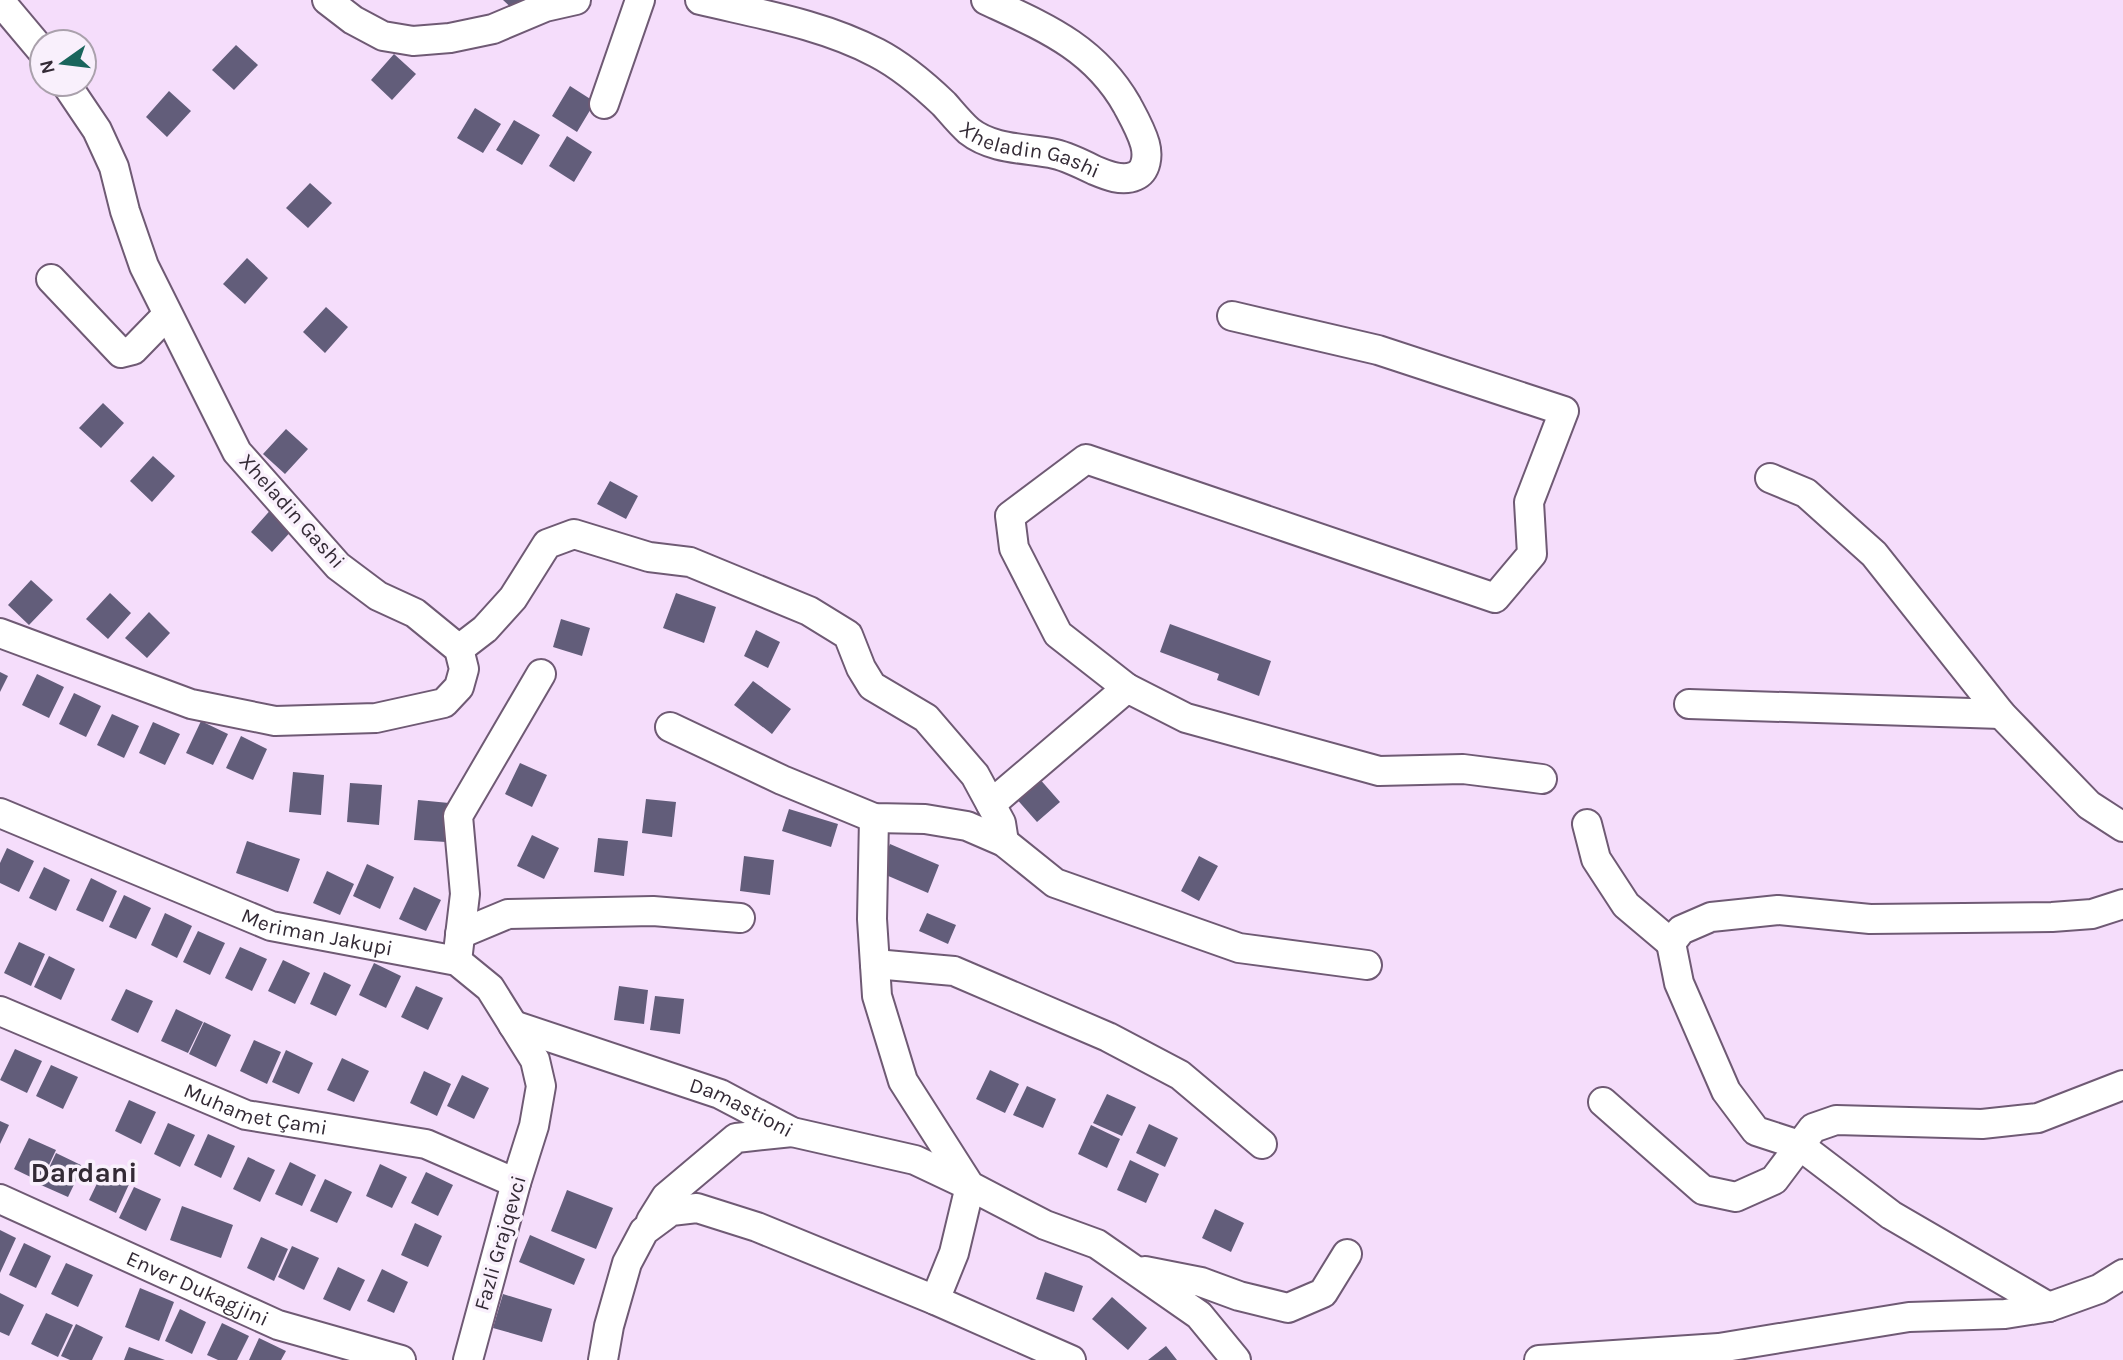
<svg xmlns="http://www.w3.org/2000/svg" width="2123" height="1360" viewBox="0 0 2123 1360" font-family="Karla,sans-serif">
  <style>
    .building { fill: #625d7a }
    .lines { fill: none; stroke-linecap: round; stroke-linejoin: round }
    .minor-casing { stroke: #6f5a74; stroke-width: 32 }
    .minor { stroke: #fff; stroke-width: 28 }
    .labels { text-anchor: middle; stroke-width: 7; stroke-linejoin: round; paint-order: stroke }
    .street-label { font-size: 21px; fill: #332a35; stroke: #f9f0fc }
    .district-label { font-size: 28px; font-weight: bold; fill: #332a35; stroke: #f9f0fc }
  </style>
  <rect width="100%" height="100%" fill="#f5ddfb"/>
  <!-- building -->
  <path class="building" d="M503,0h24l-11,12z
    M236,45l22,20 -24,25 -22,-20z
    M394,54l22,20 -24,26 -21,-20z
    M570,86l25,16 -18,30 -25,-16z
    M169,91l22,20 -24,26 -21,-20z
    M475,108l26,16 -18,29 -26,-15z
    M514,120l26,15 -18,30 -26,-15z
    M567,136l25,16 -18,30 -25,-16z
    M310,183l22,20 -24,25 -22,-20z
    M247,258l21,20 -23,26 -22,-20z
    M326,307l22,20 -23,26 -22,-21z
    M103,403l21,20 -23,25 -22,-20z
    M286,429l22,20 -23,25 -22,-20z
    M153,456l22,20 -23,26 -22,-21z
    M610,481l28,15 -12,23 -29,-15z
    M274,506l22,20 -24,26 -21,-20z
    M31,580l22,20 -24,25 -21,-20z
    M110,593l21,20 -23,26 -22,-20z
    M676,593l40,14 -12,36 -41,-15z
    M149,612l21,21 -23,25 -22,-20z
    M561,619l29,9 -8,28 -29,-9z
    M1170,624l101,37 -12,35 -42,-16 2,-6 -59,-22z
    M756,630l24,12 -12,26 -24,-12z
    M0,672l8,4 -8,16z
    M37,674l27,13 -15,31 -27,-13z
    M753,681l38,28 -19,25 -38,-29z
    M74,693l27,13 -15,31 -27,-13z
    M112,714l27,12 -15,32 -27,-13z
    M201,721l27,13 -15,31 -27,-12z
    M153,722l27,12 -15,31 -26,-12z
    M241,736l26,13 -14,31 -27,-12z
    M520,763l27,12 -15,32 -27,-13z
    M293,772l31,3 -3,40 -32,-3z
    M1038,777l22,25 -23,20 -22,-25z
    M350,783l32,2 -3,40 -32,-3z
    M646,799l30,3 -4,35 -30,-4z
    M418,800l31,3 -3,39 -32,-2z
    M789,809l49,15 -7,23 -49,-16z
    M532,835l27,13 -15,31 -27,-13z
    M598,838l30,3 -4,35 -30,-4z
    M247,841l53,18 -12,33 -52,-19z
    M890,844l49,21 -11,28 -49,-21z
    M7,848l27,13 -15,31 -19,-9v-20z
    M744,856l30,4 -4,35 -30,-4z
    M1199,856l19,10 -19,35 -18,-10z
    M367,864l27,13 -14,32 -27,-13z
    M44,867l26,13 -14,31 -27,-13z
    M327,871l27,13 -14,31 -27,-12z
    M91,878l26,13 -14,31 -27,-12z
    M414,887l27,13 -15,31 -27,-12z
    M124,895l27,13 -15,31 -27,-12z
    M165,913l27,13 -15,32 -26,-13z
    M927,913l29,12 -8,19 -29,-13z
    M198,931l27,12 -15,32 -27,-13z
    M19,942l26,12 -14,32 -27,-13z
    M240,947l27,12 -15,32 -27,-13z
    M49,956l26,13 -14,31 -27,-13z
    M283,960l27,13 -15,31 -27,-13z
    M374,963l27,13 -15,32 -27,-13z
    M324,972l27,13 -15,31 -26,-12z
    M416,986l27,12 -15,32 -27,-13z
    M619,986l29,4 -4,34 -30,-4z
    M126,989l27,12 -15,32 -27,-13z
    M655,996l29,3 -4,35 -30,-4z
    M176,1009l27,13 -15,31 -27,-12z
    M204,1022l27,13 -15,32 -27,-13z
    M254,1040l27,12 -14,32 -27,-13z
    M15,1049l27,12 -15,32 -27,-13z
    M286,1050l27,13 -14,31 -27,-12z
    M342,1058l27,13 -15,31 -27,-12z
    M51,1065l27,12 -15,32 -27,-13z
    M990,1070l29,14 -14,29 -29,-14z
    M424,1071l27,13 -14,32 -27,-13z
    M462,1075l27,13 -15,31 -27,-13z
    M1027,1086l29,13 -13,29 -30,-13z
    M1107,1094l29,13 -14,29 -29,-13z
    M129,1100l27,12 -15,32 -26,-13z
    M0,1121l9,4 -9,19z
    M168,1123l27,12 -15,32 -26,-13z
    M1149,1124l29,14 -13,29 -29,-14z
    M1091,1125l29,14 -13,29 -29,-14z
    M208,1134l27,12 -14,32 -27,-13z
    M29,1138l27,12 -15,32 -27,-13z
    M56,1153l27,13 -15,31 -27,-12z
    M248,1157l27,13 -15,32 -27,-13z
    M1130,1160l29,14 -13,29 -29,-13z
    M290,1162l26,13 -14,31 -27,-12z
    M380,1164l27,13 -15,31 -26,-12z
    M104,1169l26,13 -14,31 -27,-13z
    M426,1172l27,13 -15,31 -27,-13z
    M325,1179l27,13 -15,31 -27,-12z
    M134,1187l27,12 -15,32 -27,-13z
    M567,1190l46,18 -17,41 -45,-18z
    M182,1206l51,19 -12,33 -51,-18z
    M1215,1209l29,14 -13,29 -29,-14z
    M415,1223l27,13 -14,31 -27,-12z
    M0,1230l16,8 -16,35z
    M530,1235l55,24 -11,26 -55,-23z
    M261,1237l27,12 -14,32 -27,-13z
    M24,1243l27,13 -15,32 -27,-13z
    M292,1246l27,12 -15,32 -26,-13z
    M66,1263l27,12 -15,32 -27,-13z
    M338,1267l27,13 -15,31 -27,-12z
    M382,1269l26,13 -14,31 -27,-12z
    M1045,1272l38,14 -9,26 -38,-13z
    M140,1288l34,14 -15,39 -34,-14z
    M0,1293l24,12 -15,31 -9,-4z
    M503,1294l49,15 -10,33 -49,-14z
    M1112,1297l35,31 -19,22 -36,-31z
    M180,1309l26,13 -14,32 -27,-13z
    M46,1313l27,12 -15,32 -27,-13z
    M222,1323l27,13 -12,24h-19l-11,-5z
    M76,1324l27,13 -11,23h-22l-9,-4z
    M259,1338l27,13 -5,9h-32z
    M1166,1346l11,14h-29z
    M129,1347l36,13h-41z"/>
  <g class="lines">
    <!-- minor casing -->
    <g class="minor-casing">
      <g id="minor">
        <path d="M327,0l26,20 30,16 30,5 37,-3 43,-9 52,-22 31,-7"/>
        <path id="s1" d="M700,0c59,14 122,24 177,53 25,13 46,31 67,51 8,9 16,19 25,27 24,19 58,17 86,23 13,3 27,10 39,16 12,5 28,12 41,6 12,-5 13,-21 10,-32 -4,-14 -11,-26 -18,-39 -33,-58 -83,-78 -141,-105"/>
        <path d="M0,1l42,50"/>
        <path d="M604,104l36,-104"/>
        <path d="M51,279l70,74 12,-3 34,-35"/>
        <path d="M1770,478l36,15 68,61 127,160 88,91 34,22"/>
        <path d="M0,633l191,71 84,17 101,-3 68,-15 15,-16 5,-18 -5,-20 -44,-36 -37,-17 -40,-30 -101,-114 -93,-186 -19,-55 -11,-44 -17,-37 -31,-46"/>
        <path d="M459,649l26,-20 28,-31 34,-54 27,-10 75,23 41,5 119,49 39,24 13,33 11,18 54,32 49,57 26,48 3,19"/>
        <path d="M1127,688l-69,-54 -44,-86 -4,-32 76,-57 409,139 37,-44 -3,-52 35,-91 -186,-61 -146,-34"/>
        <path d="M1689,704l312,10"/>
        <path d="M670,727l112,53 92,38 51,1 42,7 37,16 51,41 184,65 128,17"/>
        <path d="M991,804l136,-116 59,30 193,53 84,-2 79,10"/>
        <path id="s2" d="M0,813l271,113 186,35 33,27 45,72 6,26 -7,40 -18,57 -48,177"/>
        <path d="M874,818l-2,101 5,77 26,85 67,105 75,39 52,19 102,71 37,45"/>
        <path d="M1587,824l9,35 30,46 45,38"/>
        <path d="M460,934l48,-20 145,-3 87,7"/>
        <path d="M457,961l8,-67 -7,-78 83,-142"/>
        <path d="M875,964l79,7 154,66 72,38 82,69"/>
        <path id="s3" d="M0,1011l246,104 180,29 90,39"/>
        <path id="s4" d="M513,1025l207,69 72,38 123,28 55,26 -16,67 -19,47"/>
        <path d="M1603,1102l100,88 33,7 38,-17 39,-52 23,-8 146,4 56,-6 85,-33"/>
        <path id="s5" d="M0,1199l278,126 123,35"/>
        <path d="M651,1221l15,-24 70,-59 56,-6"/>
        <path d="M1145,1271l56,11 38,14 49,12 35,-15 24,-39"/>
        <path d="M2049,1307l-158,-92 -92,-70 -43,-14 -30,-40 -47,-108 -8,-40 10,-13 30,-13 67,-7 92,9 182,-2 40,-3 31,-10"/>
        <path d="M603,1360l6,-34 18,-63 17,-32 27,-20 26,-3 60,19 178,73 136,60"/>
        <path d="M1539,1360l180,-12 190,-31 96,-3 44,-7 50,-18 24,-15"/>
      </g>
    </g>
    <!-- minor -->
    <use href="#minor" class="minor"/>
  </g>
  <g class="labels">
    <!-- street labels -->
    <g class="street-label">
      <text dy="7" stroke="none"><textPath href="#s1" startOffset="371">Xheladin Gashi</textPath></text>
      <text transform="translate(292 511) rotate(48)" y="7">Xheladin Gashi</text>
      <text dy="7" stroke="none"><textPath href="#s2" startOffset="340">Meriman Jakupi</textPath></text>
      <text dy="7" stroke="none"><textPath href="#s3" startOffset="275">Muhamet Çami</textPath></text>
      <text dy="7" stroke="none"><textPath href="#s4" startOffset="243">Damastioni</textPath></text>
      <text transform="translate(500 1243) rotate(-74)" y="7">Fazli Grajqevci</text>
      <text dy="7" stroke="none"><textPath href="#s5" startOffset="217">Enver Dukagjini</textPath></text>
    </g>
    <!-- district labels -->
    <g class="district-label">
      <text x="84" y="1182">Dardani</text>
    </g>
  </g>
  <!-- north arrow -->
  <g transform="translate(63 63) rotate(256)"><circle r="33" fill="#f9f0fc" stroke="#aaa1ac" stroke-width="2"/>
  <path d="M0-5L12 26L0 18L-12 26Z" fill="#1a655c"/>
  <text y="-10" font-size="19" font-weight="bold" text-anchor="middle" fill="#332a35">N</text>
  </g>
</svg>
